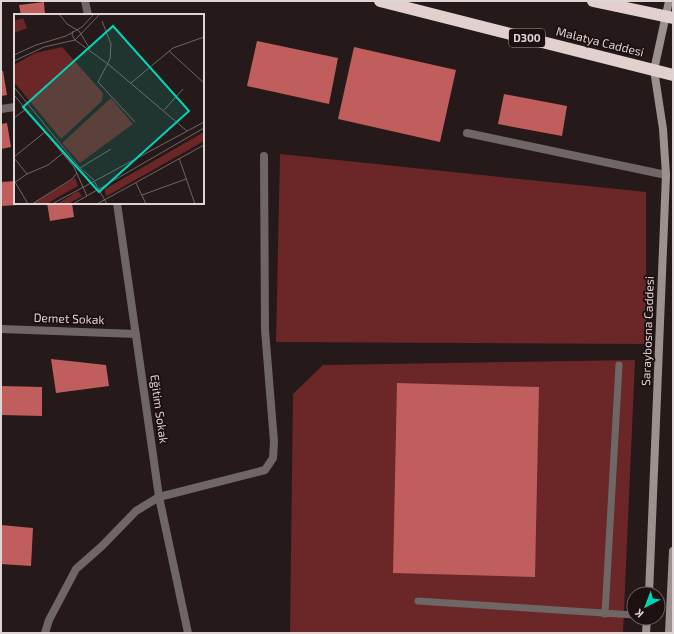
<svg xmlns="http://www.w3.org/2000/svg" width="674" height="634" viewBox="0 0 674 634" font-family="'Exo 2',sans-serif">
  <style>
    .green { fill: #6b2627 }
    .building { fill: #bf5e5c }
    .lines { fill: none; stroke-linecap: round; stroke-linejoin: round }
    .lane { stroke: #6e6766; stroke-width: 7 }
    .street { stroke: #6e6766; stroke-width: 8 }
    .secondary { stroke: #9d9190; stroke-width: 8 }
    .highway { stroke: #e2d0ce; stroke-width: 12 }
    .labels { text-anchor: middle; stroke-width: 4; stroke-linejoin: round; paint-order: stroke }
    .shield { fill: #1d1010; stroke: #a49a99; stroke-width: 1 }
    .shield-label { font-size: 11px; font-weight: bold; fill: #ded5d4 }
    .street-label { font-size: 12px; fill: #ded5d4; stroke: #1d1010 }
    .inset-road { fill: none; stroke: #706464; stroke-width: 1 }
    .view { fill: #00d5b7; fill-opacity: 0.15; stroke: #00d5b7; stroke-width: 2 }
    .inset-edge { fill: none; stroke: #ded5d4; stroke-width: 2 }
  </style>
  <rect width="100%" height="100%" fill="#261919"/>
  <!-- green -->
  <path class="green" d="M280,154l366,38v152l-370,-2z
    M635,360l-12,273h-333l3,-239 30,-29z"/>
  <!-- building -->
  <path class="building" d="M44,2l1,13h-24l-2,-10z
    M257,41l81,17 -9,46 -82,-18z
    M354,47l102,23 -16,72 -102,-23z
    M1,71h2l4,24 -6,1z
    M504,94l63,12 -5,30 -64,-12z
    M7,123l4,24 -10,2v-25z
    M15,181v22h3v2l-17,1v-24z
    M47,203h25l2,14 -24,4z
    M51,359l55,6 3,21 -53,7z
    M397,383l142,4 -4,190 -142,-4z
    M1,386l41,1v29l-41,-1z
    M1,525l32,3 -2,38 -30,-2z"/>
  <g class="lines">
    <!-- lane -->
    <path class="lane" d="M418,601l216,14
      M605,614l14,-249"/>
    <!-- street -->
    <path class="street" d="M85,1l3,14
      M1,109l14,-2
      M467,133l199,42
      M117,203l42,294 29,136
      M1,329l135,5
      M45,633l4,-13 27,-51 26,-23 34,-35 23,-14 106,-27 8,-12 1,-16 -9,-112 -1,-174"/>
    <!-- secondary -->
    <path class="secondary" d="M649,594l17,-419 -3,-46 -9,-59 15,-69
      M646,633l1,-15
      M669,633l4,-82"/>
    <!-- highway -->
    <path class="highway" d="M380,1l293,74
      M593,1l80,17"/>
  </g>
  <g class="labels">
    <!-- shield labels -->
    <rect class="shield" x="509" y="29" width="36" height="18" rx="3"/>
    <g class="shield-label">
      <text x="527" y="42">D300</text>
    </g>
    <!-- street labels -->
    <g class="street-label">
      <text transform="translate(600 42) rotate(14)" y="4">Malatya Caddesi</text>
      <text transform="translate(69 319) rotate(2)" y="4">Demet Sokak</text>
      <text transform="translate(648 331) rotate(-88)" y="4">Saraybosna Caddesi</text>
      <text transform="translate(159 409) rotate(82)" y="4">Eğitim Sokak</text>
    </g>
  </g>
  <!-- overview -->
  <g transform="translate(14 14)">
    <rect width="190" height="190" fill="#261919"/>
    <path d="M9,4l4,10 -13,5v-12zM48,33l41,46 -1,8 -41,38 -47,-57v-17l21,-12zM97,84l22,26 -53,39 -18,-20zM190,118v9l-97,55 -2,-2v-5zM61,164l3,8 -20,11 -11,7h-15zM64,177l4,5 -14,8h-11z" fill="#6b2627"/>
    <path class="inset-road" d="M45,0l8,10 12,7 11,18M88,7l9,23 -1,15 -12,23 37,40M59,17l-1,4 3,5 33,24 79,67M155,37l35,32M0,41l22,-10 30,-9 16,-9 12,-13M0,47l30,-14 31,-7 25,-26M117,69l42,-35 31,-11M0,73l66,81 14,12M0,81l60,72 13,29M150,96l19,-21M0,104l12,-9M0,143l31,-25M0,144l13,16M165,144l16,46M66,154l31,-19M80,167l13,23M1,168l13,22M0,169l13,-9 21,-9 15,-12M122,169l10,21M128,181l44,-16M18,190l40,-25 5,-6M38,190l152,-82M59,190l131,-76M83,190l107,-59"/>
    <path class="view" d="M99,12l76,85 -90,81 -76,-85z"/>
    <rect width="190" height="190" class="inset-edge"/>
  </g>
  <!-- border -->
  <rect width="674" height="634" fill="none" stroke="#ded5d4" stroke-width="4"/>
  <!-- north arrow -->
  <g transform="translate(646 606) rotate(222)"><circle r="19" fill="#1d1010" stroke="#6a5f5e"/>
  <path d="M0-3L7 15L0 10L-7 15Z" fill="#00d5b7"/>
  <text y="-6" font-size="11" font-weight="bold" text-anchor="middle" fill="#ded5d4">K</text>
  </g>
</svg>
